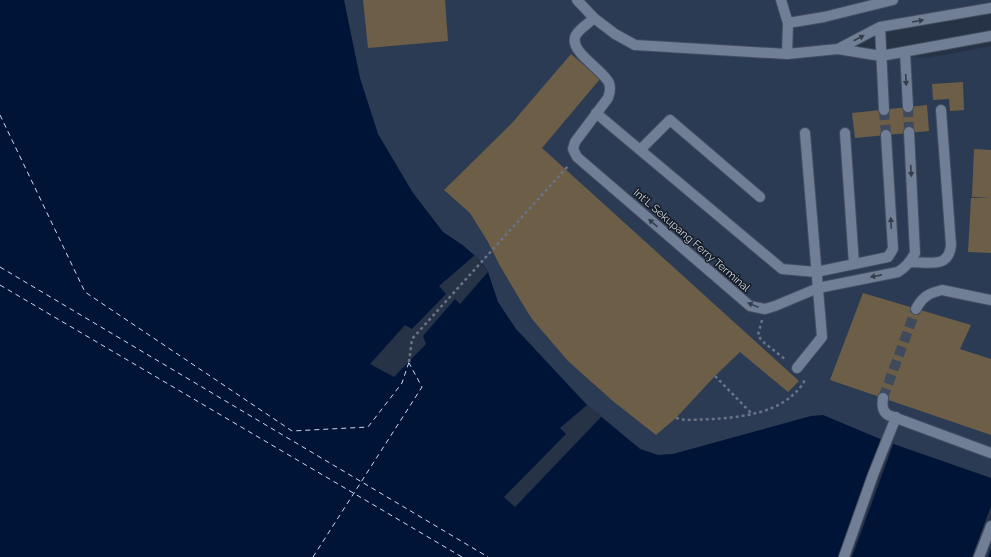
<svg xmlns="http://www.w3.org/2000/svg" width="991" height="557" viewBox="0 0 991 557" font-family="Raleway,sans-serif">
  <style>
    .built { fill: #2b3b54 }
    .water { fill: #001438 }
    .pier { fill: #263246 }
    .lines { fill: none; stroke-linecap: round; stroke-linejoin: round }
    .ferry { stroke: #cedbf0; stroke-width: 1; stroke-dasharray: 5 4; stroke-linecap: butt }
    .building { fill: #6d5e47 }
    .minor-tunnel { stroke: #3f4a5d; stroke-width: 10; stroke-dasharray: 10 5; stroke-linecap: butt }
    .minor-casing { stroke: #434e5f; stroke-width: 12 }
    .path { stroke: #697385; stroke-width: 2.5; stroke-dasharray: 3 3; stroke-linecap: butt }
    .minor { stroke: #707f96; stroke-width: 10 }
    .oneway { fill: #343d4b }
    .labels { text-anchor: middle; stroke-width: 3; stroke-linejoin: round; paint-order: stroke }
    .street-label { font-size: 11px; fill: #cdd5e2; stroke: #141a23 }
  </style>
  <rect width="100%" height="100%" fill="#263246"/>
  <!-- built -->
  <path class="built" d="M344,0h647v7l-66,13 -109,31 112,7 63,-12v432l-180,-62 -138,38 -15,1 -17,-6 -54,-44 -71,-76 -18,-27 -10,-30 -13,-17 -32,-23 -30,-39 -35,-59 -18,-56z"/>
  <!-- water -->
  <path class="water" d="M0,0h344l16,78 18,56 35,59 30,39 21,14 17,16 7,10 10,30 18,27 71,76 53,44 18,6 15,-1 138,-38 12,-1 62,26 106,37v79h-991z"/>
  <!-- pier -->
  <path class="pier" d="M475,255l13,17 -28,32 -5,-5 -32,37 3,8 -32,33 -24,-13 35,-39 7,4 34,-35 -7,-8z
    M587,405l15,11 -87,91 -11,-10 62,-63 -6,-6z
    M882,437l12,5 -42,115h-14z
    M991,506v42l-3,9h-16z"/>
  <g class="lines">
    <!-- ferry -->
    <path class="ferry" d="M0,115l85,177 207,139 76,-4 34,-44 7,-21
      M0,267l488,290
      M0,285l462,272
      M313,557l109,-170 -13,-24"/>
  </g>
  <!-- building -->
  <path class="building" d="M363,0h82l3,41 -80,7z
    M571,54l29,25 -58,69 257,233 -11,11 -48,-40 -25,24 -39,42 -20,17 -42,-33 -46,-41 -36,-42 -13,-21 -20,-34 -11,-22 -18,-29 -26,-23 68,-67z
    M963,82l1,28 -14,1 -1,-12 -16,1 -1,-16z
    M927,105l2,26 -74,7 -3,-25z
    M974,149l17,1v48l-19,-1z
    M971,198h20v55l-23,-1z
    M863,293l108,32 -11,24 31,10v76l-161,-55z"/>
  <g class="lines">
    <!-- minor-tunnel -->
    <path class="minor-tunnel" d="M908,107l1,25
      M884,110l2,25
      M883,398l33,-89"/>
    <!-- minor casing -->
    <g class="minor-casing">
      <path id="minor" d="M577,0l17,18 21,16 20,11 152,9 51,-5 43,7 110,-20
        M781,0l7,23
        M594,18c-5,5 -15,11 -18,17 -9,16 28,35 33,48 2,6 1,10 -1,15l-33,44 -2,7 4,8 173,149 15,3 10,-3 43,-18 80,-16c8,-5 13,-11 17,-19l-6,-121
        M880,27l4,83
        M838,49l42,-22 111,-19
        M905,52l3,55
        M787,54l1,-31 36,-6 69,-17
        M596,113l186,156 34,3 72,-15 5,-8 -7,-114
        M845,133l9,131
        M640,150l30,-30 90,77
        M910,262c19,0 39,7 41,-17l-10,-135
        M916,309c6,-12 13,-16 26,-19l49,10
        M797,368l25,-31 -17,-204
        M883,398c-1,7 -1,13 5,17l103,38
        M844,557l29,-82 23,-58
        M979,557l12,-31"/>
    </g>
    <!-- path -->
    <path class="path" d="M762,320l-4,15 4,6 24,19
      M409,362l3,-23 156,-173
      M715,376l37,38
      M676,418l9,2c34,-1 84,-1 110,-27 4,-4 9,-9 10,-15"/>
    <!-- minor -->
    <use href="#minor" class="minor"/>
  </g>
  <!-- one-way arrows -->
  <defs><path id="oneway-solid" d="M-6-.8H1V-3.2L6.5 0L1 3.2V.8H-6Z"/></defs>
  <g class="oneway">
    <use href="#oneway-solid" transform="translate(918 21) rotate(-10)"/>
    <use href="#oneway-solid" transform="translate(859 38) rotate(-27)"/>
    <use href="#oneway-solid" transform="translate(906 80) rotate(87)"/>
    <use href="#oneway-solid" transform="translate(911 171) rotate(87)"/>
    <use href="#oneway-solid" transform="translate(653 223) rotate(-139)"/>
    <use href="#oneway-solid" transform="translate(891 223) rotate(-93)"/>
    <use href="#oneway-solid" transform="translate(876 276) rotate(169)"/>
    <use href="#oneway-solid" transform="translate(753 305) rotate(-158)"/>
  </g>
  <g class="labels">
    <!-- street labels -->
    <g class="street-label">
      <text transform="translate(692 240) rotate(41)" y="4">Int'L Sekupang Ferry Terminal</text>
    </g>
  </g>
</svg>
